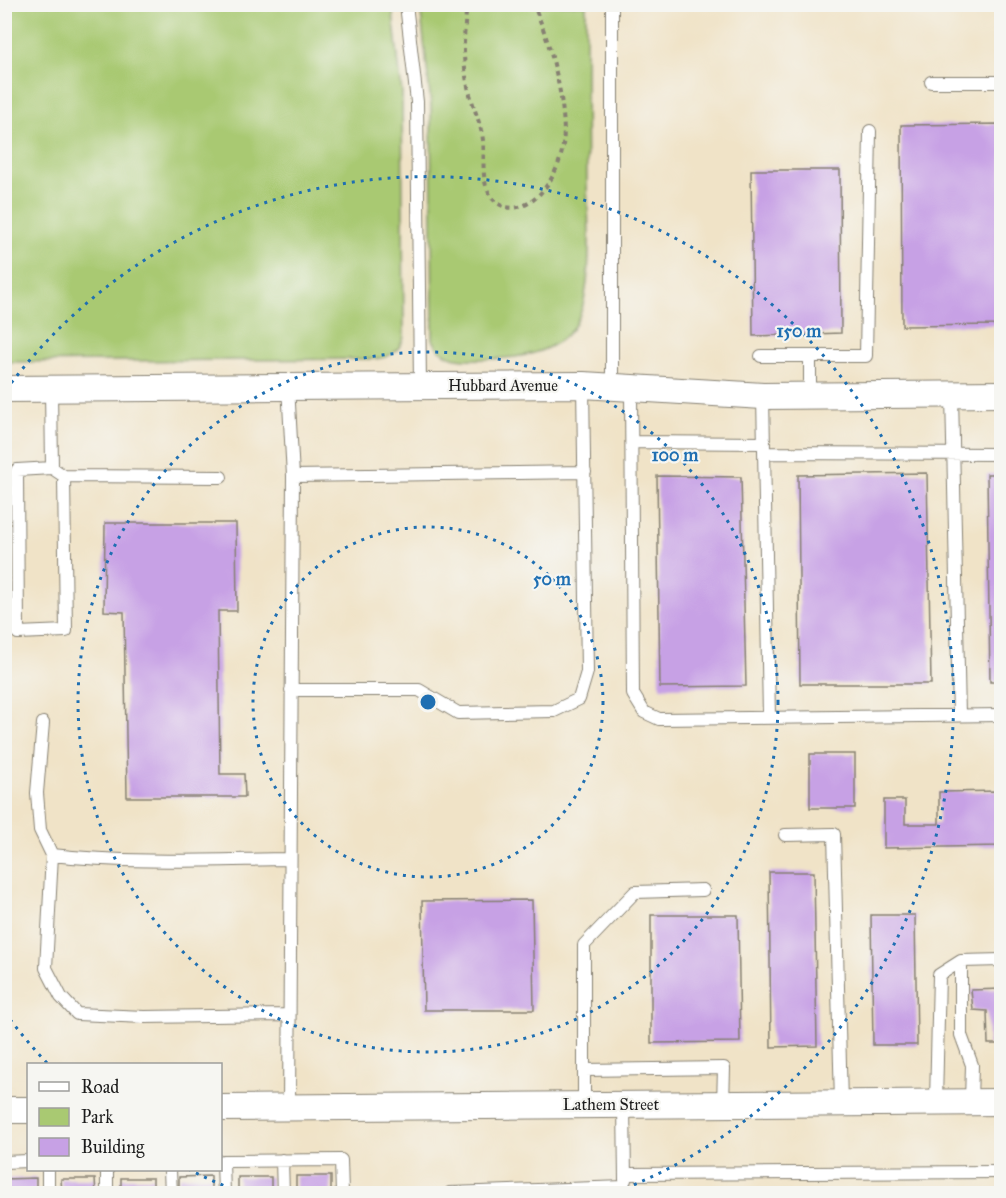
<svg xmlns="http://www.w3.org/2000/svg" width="1006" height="1198" viewBox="0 0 1006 1198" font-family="'IM FELL Great Primer',serif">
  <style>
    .green { fill: #a9c972; stroke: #627247; stroke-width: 1.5 }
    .building { fill: #c7a1e5 }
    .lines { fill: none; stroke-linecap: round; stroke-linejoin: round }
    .lane-casing { stroke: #868072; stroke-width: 14 }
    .street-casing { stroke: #868072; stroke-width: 28 }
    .path { stroke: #868072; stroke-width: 4; stroke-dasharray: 4.5 4.5; stroke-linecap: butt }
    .lane { stroke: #fff; stroke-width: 12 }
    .street { stroke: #fff; stroke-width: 26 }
    .ring { fill: none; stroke: #1f6fb2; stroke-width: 3; stroke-dasharray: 3 6 }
    .labels { text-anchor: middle; stroke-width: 4.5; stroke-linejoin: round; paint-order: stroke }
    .street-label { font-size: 16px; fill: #1c1c1c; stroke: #f6f6f2 }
    .centre { fill: #1f6fb2; stroke: #f6f6f2; stroke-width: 3 }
    .ring-label { font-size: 18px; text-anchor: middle; font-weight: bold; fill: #1f6fb2; stroke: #f6f6f2; stroke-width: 4.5; stroke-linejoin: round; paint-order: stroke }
  </style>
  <rect width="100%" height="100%" fill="#f6f6f2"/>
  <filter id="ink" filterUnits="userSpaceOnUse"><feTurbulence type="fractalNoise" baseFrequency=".0167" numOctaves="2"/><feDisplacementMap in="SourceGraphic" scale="12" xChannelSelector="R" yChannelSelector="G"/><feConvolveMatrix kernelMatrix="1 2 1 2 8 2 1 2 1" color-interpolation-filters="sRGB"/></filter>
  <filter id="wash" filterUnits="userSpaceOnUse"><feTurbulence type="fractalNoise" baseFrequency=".008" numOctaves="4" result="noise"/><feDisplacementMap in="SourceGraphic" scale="24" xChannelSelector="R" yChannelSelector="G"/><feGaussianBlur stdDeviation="1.35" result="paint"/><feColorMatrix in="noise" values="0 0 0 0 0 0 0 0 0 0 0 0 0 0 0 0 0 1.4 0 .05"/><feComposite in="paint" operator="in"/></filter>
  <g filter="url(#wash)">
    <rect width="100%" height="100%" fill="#f0e3c7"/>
    <!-- green -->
    <path class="green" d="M5,4l387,1 10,88 2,244c-5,15 -14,21 -30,22l-369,3z
      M420,5h166c0,59 0,118 1,177 1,33 4,67 0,100 -2,16 -5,34 -15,47 -20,25 -54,29 -83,30 -22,0 -45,4 -56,-19l-2,-235z"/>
    <g id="blocks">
      <!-- building -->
      <path class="building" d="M1002,124v201l-100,1 -1,-201z
        M751,170h89l1,163 -88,3z
        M927,473l4,211h-131l-2,-209z
        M987,474h15v208h-12z
        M657,476l84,1 5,209 -86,1z
        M105,523h131l1,88h-19l2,163h24l1,23h-118l-3,-185 -20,-1z
        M810,754h45v54h-45z
        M1002,791v55l-118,2v-48h21v24h34v-32z
        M769,872h45l3,174 -46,1z
        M532,900l2,110h-110l-2,-109z
        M651,915h87l2,127 -89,1z
        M871,915h44l2,130h-44z
        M1002,989v55h-14l-1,-33 -14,-1 -2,-20z
        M211,1176v18h-32v-17z
        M296,1176h35v18h-35z
        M238,1177h33v17h-33z
        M36,1178v16h-32v-15z
        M121,1178h32v16h-32z
        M61,1179h34l1,15h-34z"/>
    </g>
  </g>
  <g filter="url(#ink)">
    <use href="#blocks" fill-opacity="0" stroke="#868072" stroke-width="1.5"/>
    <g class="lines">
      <!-- lane casing -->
      <g class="lane-casing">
        <path id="lane" d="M406,4l11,98 3,283
          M612,4v384
          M931,82h71
          M761,356h105l4,-225
          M810,356v40
          M288,386l5,90 -4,632
          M51,389l1,79 12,8 2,155 -48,2 -1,-163 35,-2
          M631,389l2,305 11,18 15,7 343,-4
          M952,395l7,320
          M763,396l6,320
          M632,442l132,1
          M764,453l238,1
          M64,476l157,1
          M293,476l292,-4
          M291,690h128l39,23 96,-2 25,-12 8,-27 -4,-287
          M43,723l-6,70 3,37 12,25c79,9 159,5 238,4
          M785,835l49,-1 7,269
          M52,855l-6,113 15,29 16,17 67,3 145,-2
          M961,961v74l11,30 -1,37
          M584,1070v-125l51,-53 68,-2
          M936,1102l3,-127 22,-14 41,-1
          M584,1104v-34l140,-2 -1,36
          M624,1104l1,76
          M282,1160l1,34
          M4,1162l24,-1
          M48,1170v24
          M107,1170v24
          M170,1170l1,24
          M625,1174l377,-2
          M450,1193l175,-6
          M224,1194l-1,-33 118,-1 1,34"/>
      </g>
      <!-- street casing -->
      <g class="street-casing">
        <path id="street" d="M4,389l579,-4 180,11 239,-2
          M220,1108l782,-6
          M4,1110h24"/>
      </g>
      <!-- path -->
      <path class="path" d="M467,4c-3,27 -5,52 0,78 3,16 10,32 14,48 6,20 -2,44 8,63 3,7 10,12 17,14 28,7 52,-33 56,-56 8,-39 -12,-111 -29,-147"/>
      <!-- lane -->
      <use href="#lane" class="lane"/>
      <!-- street -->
      <use href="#street" class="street"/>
    </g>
  </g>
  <!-- distance rings -->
  <g class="ring">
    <circle cx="428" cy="702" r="175"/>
    <circle cx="428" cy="702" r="350"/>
    <path d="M240 1192A525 525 0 0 1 190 1170M47 1063A525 525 0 0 1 6 1014M6 390A525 525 0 1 1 616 1192"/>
  </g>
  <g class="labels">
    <!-- street labels -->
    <g class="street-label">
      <text x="503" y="391">Hubbard Avenue</text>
      <text x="611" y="1110">Lathem Street</text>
    </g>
  </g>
  <circle cx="428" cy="702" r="9" class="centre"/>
  <g class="ring-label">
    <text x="799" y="337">150 m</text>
    <text x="675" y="461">100 m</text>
    <text x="552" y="585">50 m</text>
  </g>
  <!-- margin -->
  <rect width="1006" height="1198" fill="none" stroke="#f6f6f2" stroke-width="24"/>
  <!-- legend -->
  <rect x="27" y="1063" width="195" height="108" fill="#f6f6f2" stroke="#9f9f9c" stroke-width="1.5"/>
  <rect x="39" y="1082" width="30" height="9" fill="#ffffff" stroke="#9f9f9c" stroke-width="1.5"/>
  <text x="81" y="1093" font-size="18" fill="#1c1c1c">Road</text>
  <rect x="39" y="1108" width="30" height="18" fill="#a9c972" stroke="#9f9f9c" stroke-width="1.5"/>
  <text x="81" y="1123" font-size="18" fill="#1c1c1c">Park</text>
  <rect x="39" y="1138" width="30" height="18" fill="#c7a1e5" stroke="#9f9f9c" stroke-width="1.5"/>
  <text x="81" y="1153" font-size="18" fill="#1c1c1c">Building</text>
</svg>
